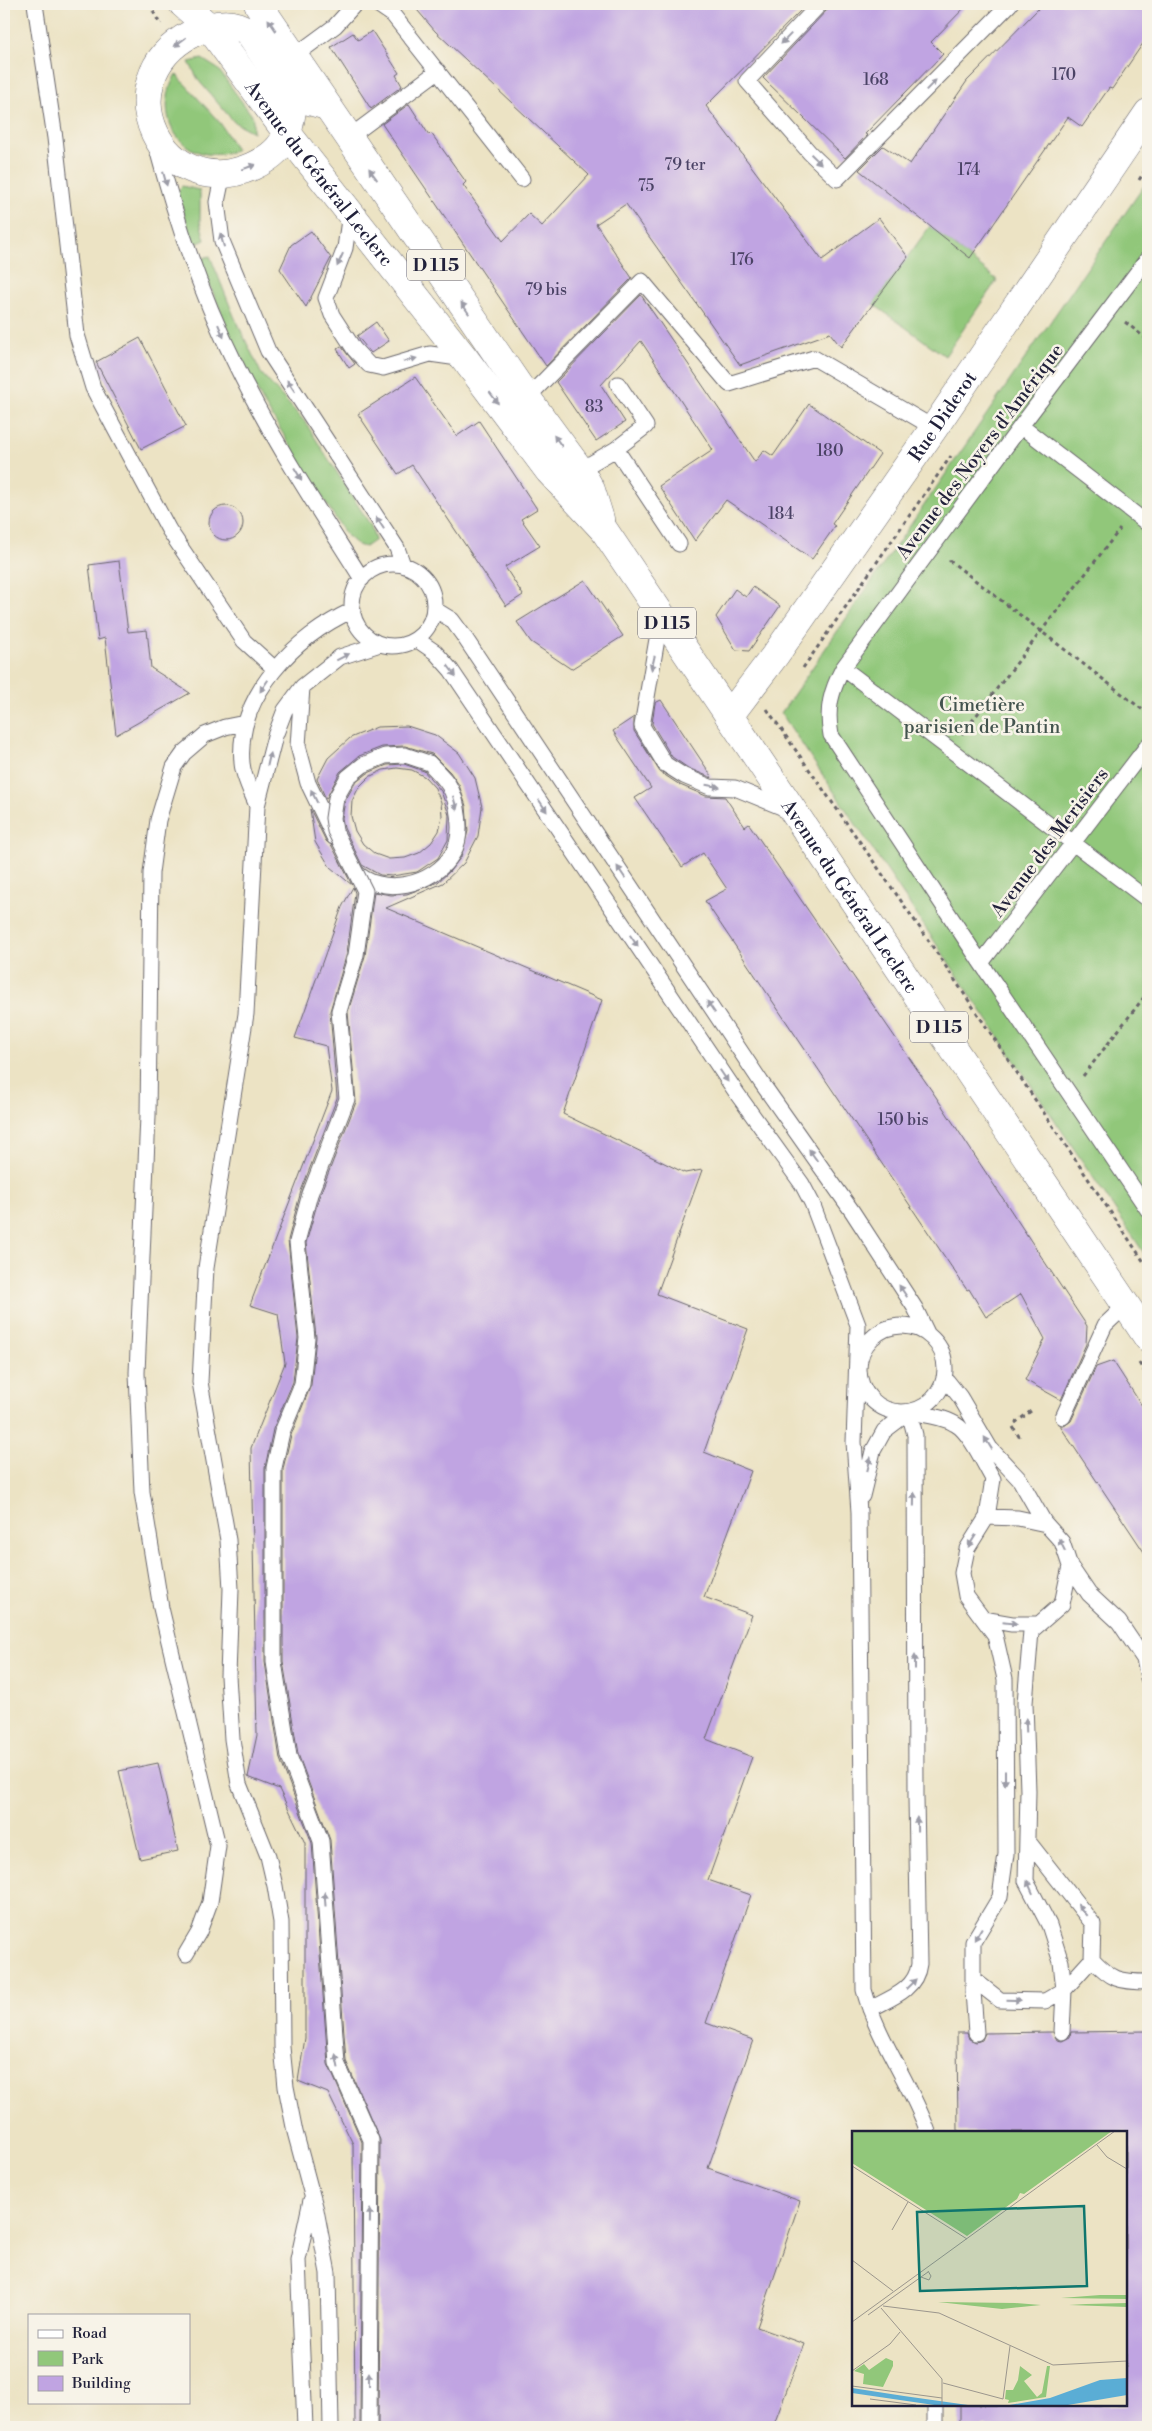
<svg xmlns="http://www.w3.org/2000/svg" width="1152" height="2431" viewBox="0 0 1152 2431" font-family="'Libre Bodoni',serif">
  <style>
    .green { fill: #91c77a; stroke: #5a745a }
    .building { fill: #c0a4e2; fill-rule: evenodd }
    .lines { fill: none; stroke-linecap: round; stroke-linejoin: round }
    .service-casing { stroke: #69666b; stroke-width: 17 }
    .minor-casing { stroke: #69666b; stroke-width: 29 }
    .primary-casing { stroke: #69666b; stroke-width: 29 }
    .path { stroke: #69666b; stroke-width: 3; stroke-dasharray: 4 4; stroke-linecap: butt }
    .service { stroke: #fff; stroke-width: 15 }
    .minor { stroke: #fff; stroke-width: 28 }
    .primary { stroke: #fff; stroke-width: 28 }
    .service-bridge-casing { stroke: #69666b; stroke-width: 17; stroke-linecap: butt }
    .service-bridge { stroke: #fff; stroke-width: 15 }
    .oneway { fill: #9c9ca7 }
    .labels { text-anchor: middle; stroke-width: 5; stroke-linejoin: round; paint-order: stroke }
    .number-label { font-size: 16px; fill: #4a4265 }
    .shield { fill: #f7f3e8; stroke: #62616f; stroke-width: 1 }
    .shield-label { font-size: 18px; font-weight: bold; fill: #22223b }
    .street-label { font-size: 19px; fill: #22223b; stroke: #f7f3e8 }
    .park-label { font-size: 19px; fill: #43544e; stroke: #f7f3e8 }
    .inset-road { fill: none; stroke: #9b968d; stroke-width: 1 }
    .view { fill: #0f766e; fill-opacity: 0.15; stroke: #0f766e; stroke-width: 2.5 }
    .inset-edge { fill: none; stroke: #22223b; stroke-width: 2.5 }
  </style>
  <rect width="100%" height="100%" fill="#f7f3e8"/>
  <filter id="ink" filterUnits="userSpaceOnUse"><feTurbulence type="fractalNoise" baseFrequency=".02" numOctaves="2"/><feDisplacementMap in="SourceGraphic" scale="10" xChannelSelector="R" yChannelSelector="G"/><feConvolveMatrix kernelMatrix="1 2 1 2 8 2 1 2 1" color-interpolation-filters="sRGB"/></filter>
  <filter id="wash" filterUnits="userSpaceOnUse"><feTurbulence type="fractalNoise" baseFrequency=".0096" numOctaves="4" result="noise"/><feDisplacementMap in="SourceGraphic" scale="20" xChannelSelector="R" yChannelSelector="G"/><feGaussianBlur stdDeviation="1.12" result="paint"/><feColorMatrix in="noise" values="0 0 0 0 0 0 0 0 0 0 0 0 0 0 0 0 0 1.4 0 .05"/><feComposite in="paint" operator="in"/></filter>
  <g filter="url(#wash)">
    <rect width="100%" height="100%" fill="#ece3c4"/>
    <!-- green -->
    <path class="green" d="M202,59l16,10 35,48v15l-19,-10 -35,-41 -10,-19z
      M176,74l45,50 15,26c-51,20 -86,-31 -60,-76z
      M1148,180v1079l-367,-546z
      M182,186l17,4 1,3v29l5,18 -11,5 -16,-50 1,-6z
      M930,226l67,54 -52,76 -72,-52z
      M210,256l24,60 27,57 44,49 66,104 4,14 -10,7 -8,-2 -11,-10 -84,-135 -29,-59 -34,-82z"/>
    <g id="blocks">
      <!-- building -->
      <path class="building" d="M412,4h395l-101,102 116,154 57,-42 29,39 -67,90 -11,-14 -90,32 -114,-161 -30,20 36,54 -86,88 -164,-242 27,-20 20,31 2,-2 35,49 -3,3 40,56 26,-27 13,12 47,-51 -154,-144z
        M829,4h139l-37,38 12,12 -78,80 2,1 -22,23 -82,-80 64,-68z
        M1043,4h105v32l-36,53 -3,-1 -27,39 -14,-10 -98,141 -111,-88 24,-24 27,18 57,-83z
        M372,31l27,42 -3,2 6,11 -31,23 -40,-62 22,-14 5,7z
        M311,231l20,27 -25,49 -26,-38 11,-24z
        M641,295l114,167 9,-12 9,6 36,-52 71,50 -48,70 3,2 -23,33 -86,-59 -31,41 -36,-55 54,-36 -72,-109 -40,44 24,37 -29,19 -34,-50 -6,-9z
        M376,322l13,19 -18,12 -14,-17z
        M140,338l46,88 -45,23 -45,-87z
        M341,346l14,18 -6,4 -12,-19z
        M415,377l42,59 22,-15 58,88 -16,10 19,27 -35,21 18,28 -17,11 -94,-141 -14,9 -40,-60z
        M209 523a17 17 0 1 1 34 0a17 17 0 1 1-34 0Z
        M119,561l9,71 19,-2 4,38 39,25 -74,42 -11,-97 -7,2 -9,-75z
        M585,580l38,56 -52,33 -40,-27 -14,-20z
        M753,587l27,19 -31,45 -13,-1 -20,-33 19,-28 11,8z
        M661,700l46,69 5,9 -24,-10 -16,-11 -20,-33 3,-21z
        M634,717v14l26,41 20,13 26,11 19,1 20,30 4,-3 187,273 151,229 -1,18 -25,56 -36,-20 20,-41 -24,-45 -35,23 -17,-28 -2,1 -262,-389 22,-12 -24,-36 -21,14 -47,-69 16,-10 -38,-57z
        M407,726l28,9 24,18 16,25 7,29 -4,29 -14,27 -21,20 -57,25 216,92 -39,114 122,59 17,-3 -45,124 91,35 -44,123 47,19 -47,126 48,18 -46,124 46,18 -44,123 43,15 -45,128 47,17 -45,128 92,33 -43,126 47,17 -31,83h-395l2,-287 -34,-79 -16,-221 -32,-86 -15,-93v-192l8,-34 20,-50 5,-48 -10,-94 13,-46 37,-95 -8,-90 17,-56 9,-64 17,3 16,-1 31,-12 12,-11 11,-14 7,-26 -2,-25 -7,-21 -9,-13 -18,-18 -27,-8 -23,1 -23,9 -19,16 -14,27 -9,-20 11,-21 22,-20 27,-11z
        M404,764l20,7 17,20 8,24 -1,25 -10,18 -21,14 -25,4 -12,-1 -18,-10 -18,-37 -2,-10 3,-17 10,-18 13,-10 19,-8zM397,768l15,2 13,7 10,11 6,14 1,14 -3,15 -8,12 -12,10 -14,5 -16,1 -14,-5 -12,-10 -8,-13 -4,-15 1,-15 7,-14 10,-10 14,-7z
        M310,809l16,32 6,5 20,39 -22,-18 -15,-25z
        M353,887l2,6 -8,60 -17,58 7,87 -36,93 -13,49 10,98 -5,44 -20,47 -8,39v194l15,97 32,84 16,221 34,78 -2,285h-5l-2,-283 -25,-51 -30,-12 7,-43v-195l-26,-54 -31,-12 9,-42 -6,-287 34,-85 -7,-49 -28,-9 82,-214 -6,-45 -31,-8 47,-131z
        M1113,1361l35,54v143l-88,-132h4l7,-5 25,-54z
        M158,1763l20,88 -38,8 -21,-88z
        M1148,2031v396h-188v-22h166v-273h-168l-1,-99h10l2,6 7,3 6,-2 3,-7 68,-1 4,8 5,1 8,-4 1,-5z"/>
    </g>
  </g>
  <g filter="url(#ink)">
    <use href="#blocks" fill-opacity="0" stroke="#69666b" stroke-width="1"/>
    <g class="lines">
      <!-- service casing -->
      <g class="service-casing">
        <path id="service" d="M35,4l20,134 22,197 16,53 76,142 75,111 31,28
          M377,4l16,11 129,164
          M820,4l-73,77 63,72 27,26 173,-175
          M293,57l42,-31 20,-22
          M348,138l90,-67
          M156,145c20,75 44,148 79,218 36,75 83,146 127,216
          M223,173l-6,29 5,39 46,110 129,197 6,17
          M350,213l-5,35 -19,50 6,17 22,34 15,16 14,3 47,-14 35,5
          M1148,258l-127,168 -178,242c-12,23 -17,41 -12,67l150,228 167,247
          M527,398l115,-117 87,103 85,-26 120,70
          M1021,426l127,98
          M616,449l63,95
          M580,470l36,-21 30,-23 -28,-42
          M352 605a41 41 0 1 1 82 0a41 41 0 1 1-82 0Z
          M434,609l18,11 11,15 298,447 91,129 63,97 12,25
          M661,616l-19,110 23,38 19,12 26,11 25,1 56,23
          M416,639l19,13 16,18 287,425 64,89 10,19 46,122 -4,117 5,70 5,478c14,51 47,93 64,142
          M843,668l305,232
          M302,687l-17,23 -10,26 -18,70 -11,208 -40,254 -6,114 28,158 3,49 -3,87 4,63 7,45 29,72 7,30 6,36 1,125 4,40 9,45 21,78 12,63 3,154
          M257,806c-5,-13 -14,-29 -15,-43 -6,-68 54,-127 111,-153
          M334,837l-26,-54 -10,-37 4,-59 38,-30 40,-13
          M354,870c26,28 80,16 99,-17 8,-14 7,-30 4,-45 -2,-10 -6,-21 -12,-28 -5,-6 -11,-12 -16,-17
          M981,963l167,-218
          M859 1369a43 43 0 1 1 86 0a43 43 0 1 1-86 0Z
          M944,1377l16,20 30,51 30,32 24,42 18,20 8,24 -8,38 -31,27 -6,72 3,88 -2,90 23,44 12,37 3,28 -19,11 -45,-1 -27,-21
          M1063,1417l42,-92 21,-20
          M862,1496l11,-45 11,-20 25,-19c15,3 33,4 46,12 15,8 29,40 38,55l-6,38 -20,32 -5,24 4,23 29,39 10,44 1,175 -6,43 -27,45v49l3,42
          M987,1517l31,1 28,6
          M1070,1566l19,28 30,28 25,37 4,19
          M983,1619l29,5h25
          M1027,1840l66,84 -1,35 -28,31 -2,42
          M186,1954l13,-22 11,-30 8,-56 -57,-238 -19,-116 -5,-119 11,-257 3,-243 7,-53 16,-53 10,-14 21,-18 20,-8 20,-4
          M1092,1959c20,21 27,23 56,23
          M870,2009c21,-11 46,-19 49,-45l-3,-166 -1,-363 -6,-23
          M935,2405v22
          M305,2427l-7,-167 13,-60"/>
      </g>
      <!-- minor casing -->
      <g class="minor-casing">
        <g id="minor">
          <path d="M293,57c0,24 2,53 -6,76 -5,16 -19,26 -34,33 -91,41 -150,-85 -62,-132 18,-9 40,-15 57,-2l44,64 35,10"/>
          <path id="s1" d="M729,716l47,-62 158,-226 214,-315"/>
        </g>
      </g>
      <!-- primary casing -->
      <g class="primary-casing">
        <g id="primary">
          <path id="s2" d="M183,4l26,23 78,106 178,226 84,112 55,59 544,808"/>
          <path d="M258,4l269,394 53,72 11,20 9,29"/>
        </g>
      </g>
      <!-- path -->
      <path class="path" d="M149,4l11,20 1,-1
        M1139,180l9,-14
        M1125,322l23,18
        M949,560l199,154
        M803,668l148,-212
        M767,709l155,222 226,337
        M962,734l158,-205
        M1083,1076l65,-84
        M1139,1363l9,14
        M1015,1423l16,-12
        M1013,1427l7,11"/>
      <!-- service -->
      <use href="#service" class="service"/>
      <!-- minor -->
      <use href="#minor" class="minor"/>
      <!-- primary -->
      <use href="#primary" class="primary"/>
      <!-- service-bridge casing -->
      <g class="service-bridge-casing">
        <path id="service-bridge" d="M369,2427l2,-287 -34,-77 -16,-222 -32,-85 -15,-94v-194l8,-36 20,-48 5,-46 -10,-96 13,-48 37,-95 -8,-88 17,-56 9,-64 -30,-60 -2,-13 3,-20 12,-21 15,-12 22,-9 20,-1 24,8"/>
      </g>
      <!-- service-bridge -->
      <use href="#service-bridge" class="service-bridge"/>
    </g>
    <!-- one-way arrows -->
    <defs><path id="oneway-solid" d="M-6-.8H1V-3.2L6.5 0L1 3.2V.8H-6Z" transform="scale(1.25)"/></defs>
    <g class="oneway">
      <use href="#oneway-solid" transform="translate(272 25) rotate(-124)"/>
      <use href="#oneway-solid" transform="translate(786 39) rotate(134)"/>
      <use href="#oneway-solid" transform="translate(180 42) rotate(143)"/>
      <use href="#oneway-solid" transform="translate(931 85) rotate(-46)"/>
      <use href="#oneway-solid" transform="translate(816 159) rotate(44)"/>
      <use href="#oneway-solid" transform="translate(249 167) rotate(-21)"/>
      <use href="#oneway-solid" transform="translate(373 174) rotate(-125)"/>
      <use href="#oneway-solid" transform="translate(165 179) rotate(75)"/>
      <use href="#oneway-solid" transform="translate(222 240) rotate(-106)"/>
      <use href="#oneway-solid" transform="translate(340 260) rotate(114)"/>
      <use href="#oneway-solid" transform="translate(465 308) rotate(-124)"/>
      <use href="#oneway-solid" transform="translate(221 331) rotate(67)"/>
      <use href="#oneway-solid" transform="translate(410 360) rotate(-14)"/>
      <use href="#oneway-solid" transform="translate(291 386) rotate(-124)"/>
      <use href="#oneway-solid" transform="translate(494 398) rotate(53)"/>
      <use href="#oneway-solid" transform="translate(558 441) rotate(-126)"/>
      <use href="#oneway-solid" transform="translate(298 474) rotate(59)"/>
      <use href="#oneway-solid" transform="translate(380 523) rotate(-123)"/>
      <use href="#oneway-solid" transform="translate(343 657) rotate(-27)"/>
      <use href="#oneway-solid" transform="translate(653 663) rotate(103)"/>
      <use href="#oneway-solid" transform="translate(452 671) rotate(53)"/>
      <use href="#oneway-solid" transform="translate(264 686) rotate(124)"/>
      <use href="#oneway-solid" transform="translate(269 759) rotate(-77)"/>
      <use href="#oneway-solid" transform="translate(713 786) rotate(9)"/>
      <use href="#oneway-solid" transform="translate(314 796) rotate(-116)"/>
      <use href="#oneway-solid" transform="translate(455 803) rotate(74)"/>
      <use href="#oneway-solid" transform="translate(543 806) rotate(56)"/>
      <use href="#oneway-solid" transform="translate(621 872) rotate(-124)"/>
      <use href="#oneway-solid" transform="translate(634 941) rotate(56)"/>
      <use href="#oneway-solid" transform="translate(711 1007) rotate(-124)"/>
      <use href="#oneway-solid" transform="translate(724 1076) rotate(56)"/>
      <use href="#oneway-solid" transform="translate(813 1155) rotate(-125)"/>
      <use href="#oneway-solid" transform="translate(903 1291) rotate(-124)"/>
      <use href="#oneway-solid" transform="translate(988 1443) rotate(-122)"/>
      <use href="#oneway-solid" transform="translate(869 1464) rotate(-76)"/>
      <use href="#oneway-solid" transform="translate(914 1499) rotate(-89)"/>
      <use href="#oneway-solid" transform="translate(972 1541) rotate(122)"/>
      <use href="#oneway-solid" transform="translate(1062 1545) rotate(-117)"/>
      <use href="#oneway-solid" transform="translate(1010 1623) rotate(6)"/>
      <use href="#oneway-solid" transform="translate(915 1662) rotate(-90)"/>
      <use href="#oneway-solid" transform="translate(1026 1725) rotate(-92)"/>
      <use href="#oneway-solid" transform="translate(1005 1778) rotate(90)"/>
      <use href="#oneway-solid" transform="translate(917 1824) rotate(-91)"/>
      <use href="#oneway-solid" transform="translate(1030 1887) rotate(-114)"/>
      <use href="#oneway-solid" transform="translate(325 1899) rotate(-94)"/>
      <use href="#oneway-solid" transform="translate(1082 1910) rotate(-128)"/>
      <use href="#oneway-solid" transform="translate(978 1934) rotate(121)"/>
      <use href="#oneway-solid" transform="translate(911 1984) rotate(-44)"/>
      <use href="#oneway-solid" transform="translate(1014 2000) rotate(1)"/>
      <use href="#oneway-solid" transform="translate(337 2061) rotate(-102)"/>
      <use href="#oneway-solid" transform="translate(370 2216) rotate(-89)"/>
      <use href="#oneway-solid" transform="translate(369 2379) rotate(-90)"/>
    </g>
  </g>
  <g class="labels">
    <!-- number labels -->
    <g class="number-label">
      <text x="1064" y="80">170</text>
      <text x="876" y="85">168</text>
      <text x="685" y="170">79 ter</text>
      <text x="969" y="175">174</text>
      <text x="646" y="191">75</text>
      <text x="742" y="265">176</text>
      <text x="546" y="295">79 bis</text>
      <text x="594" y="412">83</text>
      <text x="830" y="456">180</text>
      <text x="781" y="519">184</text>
      <text x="903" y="1125">150 bis</text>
    </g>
    <!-- shield labels -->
    <g class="shield">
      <rect x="407" y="249.5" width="58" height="31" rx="4"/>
      <rect x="638" y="607.5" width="58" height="31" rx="4"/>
      <rect x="910" y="1011.5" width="58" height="31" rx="4"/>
    </g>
    <g class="shield-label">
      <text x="436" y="271">D 115</text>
      <text x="667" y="629">D 115</text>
      <text x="939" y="1033">D 115</text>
    </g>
    <!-- street labels -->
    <g class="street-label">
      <text dy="7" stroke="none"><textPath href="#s2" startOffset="218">Avenue du Général Leclerc</textPath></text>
      <text dy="7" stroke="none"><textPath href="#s1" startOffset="368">Rue Diderot</textPath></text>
      <text transform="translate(979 451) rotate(-53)" y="7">Avenue des Noyers d'Amérique</text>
      <text transform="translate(1049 842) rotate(-53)" y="7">Avenue des Merisiers</text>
      <text dy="7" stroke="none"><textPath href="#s2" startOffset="1116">Avenue du Général Leclerc</textPath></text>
    </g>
    <!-- park labels -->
    <g class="park-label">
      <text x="982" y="711">Cimetière<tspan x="982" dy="22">parisien de Pantin</tspan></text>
    </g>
  </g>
  <!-- overview -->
  <g transform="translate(852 2131)">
    <rect width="275" height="275" fill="#ece3c4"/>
    <path d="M0,0h260l-88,63 -4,-1 -3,6 -50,37 -115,-73zM248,164h27v4l-66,-1zM86,171l77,1 26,2 -39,4zM275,172v4l-58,-2 17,-1zM34,227l7,3v5l-10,21 -20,-3 1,-10 -10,-3 10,-7 5,6zM168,235l12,9 -8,6 13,16 5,-4 5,-27h3l-4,31 -38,6 1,-3 -4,-1 1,-9h7l5,-10z" fill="#91c77a"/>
    <path d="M275,247v17l-65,11h-58l46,-8 50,-18zM0,257l52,8 71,10h-34l-89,-13z" fill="#5aadd5"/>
    <path class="inset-road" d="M245,14l10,12 20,12M0,35l115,73M40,99l16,-28M0,129l41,31M69,146l8,3 2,-4 -3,-5M31,175l56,7 114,52 74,-4M29,177l61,71v27M16,184l60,-43M0,191l263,-191M0,240l38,-27 10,-12M91,252l60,16 7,-53M0,255l90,12M18,268l46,6"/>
    <path class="view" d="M232,75l3,80 -167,5 -3,-79z"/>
    <rect width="275" height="275" class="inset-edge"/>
  </g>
  <!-- margin -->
  <rect width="1152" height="2431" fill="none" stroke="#f7f3e8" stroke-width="20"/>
  <!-- legend -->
  <rect x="28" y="2314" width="162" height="90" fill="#f7f3e8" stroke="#a29fa3"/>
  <rect x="38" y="2330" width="25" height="8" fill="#ffffff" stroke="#a29fa3"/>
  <text x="72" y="2338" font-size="15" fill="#22223b">Road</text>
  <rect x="38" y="2351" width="25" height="15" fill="#91c77a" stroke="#a29fa3"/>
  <text x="72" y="2364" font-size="15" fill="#22223b">Park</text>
  <rect x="38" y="2376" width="25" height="15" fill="#c0a4e2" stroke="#a29fa3"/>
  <text x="72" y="2388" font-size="15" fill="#22223b">Building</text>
</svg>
